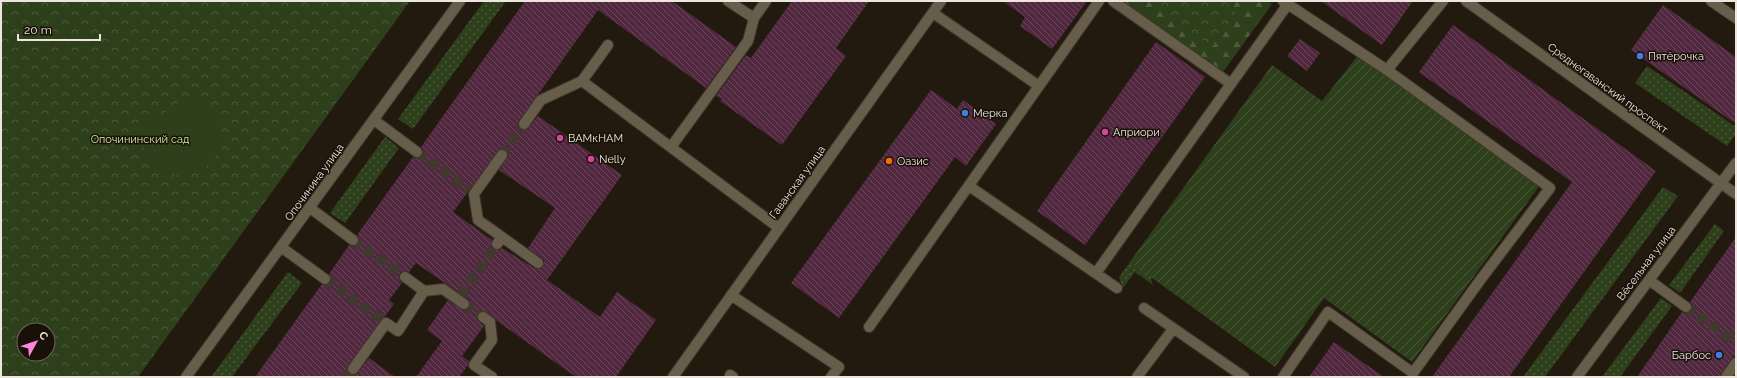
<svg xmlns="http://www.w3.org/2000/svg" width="1737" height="378" viewBox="0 0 1737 378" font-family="Raleway,sans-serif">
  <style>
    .grass { fill: url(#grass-dots) }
    .forest { fill: url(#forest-firs) }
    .park { fill: url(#park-crowns); fill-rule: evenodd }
    .garden { fill: url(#garden-furrows) }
    .pitch { fill: #2e3f1b }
    .building { fill: url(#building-back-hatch); fill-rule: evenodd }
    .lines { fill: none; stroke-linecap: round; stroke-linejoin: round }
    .minor-tunnel { stroke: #41392e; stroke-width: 10; stroke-dasharray: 10 5; stroke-linecap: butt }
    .minor-casing { stroke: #3f372c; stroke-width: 12 }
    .minor { stroke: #665d4a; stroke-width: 10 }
    .shop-dot { fill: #3f7fe0; stroke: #191107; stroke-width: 1.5 }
    .hotel-dot { fill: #d1479c; stroke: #191107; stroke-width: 1.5 }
    .food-dot { fill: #e8710a; stroke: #191107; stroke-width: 1.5 }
    .labels { text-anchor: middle; stroke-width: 3; stroke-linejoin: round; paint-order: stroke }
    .poi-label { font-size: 11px; fill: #ece6df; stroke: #191107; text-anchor: start }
    .street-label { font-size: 11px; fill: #ece6df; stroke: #191107 }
    .park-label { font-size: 11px; fill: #c9eba5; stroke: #191107 }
  </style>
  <defs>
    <pattern id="grass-dots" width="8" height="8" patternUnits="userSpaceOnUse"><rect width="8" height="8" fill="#2e3f1b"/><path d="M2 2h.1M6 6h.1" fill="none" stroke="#4c5b3c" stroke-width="1.8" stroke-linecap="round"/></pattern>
    <pattern id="forest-firs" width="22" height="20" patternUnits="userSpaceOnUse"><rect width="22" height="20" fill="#2e3f1b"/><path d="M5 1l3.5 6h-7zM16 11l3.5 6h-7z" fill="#4c5b3c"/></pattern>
    <pattern id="park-crowns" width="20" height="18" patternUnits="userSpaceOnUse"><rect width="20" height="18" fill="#2e3f1b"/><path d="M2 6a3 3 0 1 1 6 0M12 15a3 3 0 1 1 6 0" fill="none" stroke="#4c5b3c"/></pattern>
    <pattern id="garden-furrows" width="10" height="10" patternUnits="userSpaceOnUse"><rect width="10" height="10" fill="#2e3f1b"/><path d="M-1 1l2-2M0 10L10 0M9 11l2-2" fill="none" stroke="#4c5b3c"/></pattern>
    <pattern id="building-back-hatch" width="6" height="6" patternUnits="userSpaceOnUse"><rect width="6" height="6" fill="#51283f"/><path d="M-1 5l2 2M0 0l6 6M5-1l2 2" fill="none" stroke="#6a475a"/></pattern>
  </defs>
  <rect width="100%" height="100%" fill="#231a0f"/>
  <!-- grass -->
  <path class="grass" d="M484,1h22l-93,128 -15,-10z
    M1647,66l89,61v7l-9,12 -92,-63z
    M385,137l14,11 -54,75 -15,-10z
    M1663,187l15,9 -133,181h-22z
    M1715,224l9,7 -44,62 -11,-8z
    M1146,240l10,32 -5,7 2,6 -18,-13 -12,16 -4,-11z
    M288,272l14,11 -70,94h-21z
    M1661,298l11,8 -52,71h-18z"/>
  <!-- forest -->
  <path class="forest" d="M1125,1h143l4,3 -49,68 -99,-70z"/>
  <!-- park -->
  <path class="park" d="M1,1h409l-272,376h-137zM24,330h24v24h-24z
    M1154,1h70l13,10 -25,36 -61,-43z"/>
  <!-- garden -->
  <path class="garden" d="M1359,54l181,131 -128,177 -88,-64 -49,69 -145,-105 142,-197 50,36z"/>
  <!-- pitch -->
  <path class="pitch" d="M183,97c16,3 28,9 35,25 20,52 -64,78 -76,19 -1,-6 0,-18 5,-23 4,-2 11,-3 15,-4 8,-4 15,-11 21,-17z"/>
  <!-- building -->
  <path class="building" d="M525,1h147l64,46 -30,41 -108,-78 -80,113 2,6 6,1 12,-14 84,59 -75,105 53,37 17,-25 39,28 -40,57h-40l-93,-66 -5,2 -1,4v3l7,6 -22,30 7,5 -1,4 -9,12h-43l26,-36 -15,-11 21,-30 15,10h4l3,-6 -2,-5 -52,-36 -7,9 -4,-1 -5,2 -1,6 3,4 -13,17 5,4 -47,64 2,6 6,1 14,-17 26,19h-140l67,-93 5,1 3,-2 1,-4 -2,-5 20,-29 6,1 3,-2 1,-6 -2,-3 56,-78 6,1 3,-2 1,-6 -2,-3zM500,149l5,1 3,5 -9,15 56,38 -27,40 16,12v4l-4,5 -6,-1 -32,-20 -3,2 -5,-1 -3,-3 1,-6 -39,-28z
    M792,1h77l-33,47 10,8 -64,89 -62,-44 2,-2 -6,-3 30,-41 5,3z
    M1003,1h84l-35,48 -32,-23 5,-9z
    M1321,1h92l-31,44z
    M1663,5l73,52v67l-105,-74z
    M1453,25l203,146 -147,206h-77l140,-195 -153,-110z
    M1300,39l20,14 -13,18 -20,-15z
    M1156,42l49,35 -120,168 -48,-34z
    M931,90l26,19 6,-9 33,24 -30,42 -11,-9 -116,161 -48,-35z
    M1736,237v116l-17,24h-82l45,-65 6,1 3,-3 1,-5 -2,-3z
    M1334,342l50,35h-75z"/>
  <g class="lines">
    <!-- minor-tunnel -->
    <path class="minor-tunnel" d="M417,152l52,38
      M502,155l22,-31
      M353,240l52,37
      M325,279l57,41
      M461,295l36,-51
      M464,304l19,13
      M1686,307l50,35
      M347,377l6,-8"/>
    <!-- minor casing -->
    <g class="minor-casing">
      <path id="minor" d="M728,1l26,17
        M1113,1l118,83
        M1466,1l270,193
        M1711,1l25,17
        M933,13l106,73
        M1387,70l56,-69
        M582,81l26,-36
        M374,120l43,32
        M524,124l17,-24 41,-19 197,147
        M671,147l77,-106 6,-23 12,-17
        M969,186l148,102
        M310,208l43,32
        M502,237l36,26
        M497,244l5,-7 -24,-17 -4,-26 28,-39
        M281,247l44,32
        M1096,273l192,-269
        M405,277l19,14 19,-2 21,15
        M1649,280l37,27
        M731,295l108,72 -8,10
        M1144,308l100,69
        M483,317l7,5 2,18 -18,25 18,12
        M869,327l230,-326
        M353,369l33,-46 12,8 26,-40
        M730,375l3,2
        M186,377l274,-376
        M673,377l268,-376
        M1137,377l36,-48
        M1283,377l45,-65 85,61 68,-94 69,-91 -163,-118 -104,-69
        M1577,377l159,-214
        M1726,377l10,-14"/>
    </g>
    <!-- minor -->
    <use href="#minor" class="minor"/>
  </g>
  <!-- markers -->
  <g class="shop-dot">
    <circle cx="1640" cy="56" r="4"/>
    <circle cx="965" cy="113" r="4"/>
    <circle cx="1719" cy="355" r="4"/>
  </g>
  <g class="hotel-dot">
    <circle cx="1105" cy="132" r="4"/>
    <circle cx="560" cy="138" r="4"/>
    <circle cx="591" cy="159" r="4"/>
  </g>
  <circle class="food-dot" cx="889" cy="161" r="4"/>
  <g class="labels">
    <!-- poi labels -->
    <g class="poi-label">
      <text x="1648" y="60">Пятёрочка</text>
      <text x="973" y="117">Мерка</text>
      <text x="1113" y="136">Априори</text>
      <text x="568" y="142">ВАМкНАМ</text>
      <text x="599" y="163">Nelly</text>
      <text x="897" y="165">Оазис</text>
      <text x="1711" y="359" text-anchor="end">Барбос</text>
    </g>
    <!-- street labels -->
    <g class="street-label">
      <text transform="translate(1608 88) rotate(36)" y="4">Среднегаванский проспект</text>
      <text transform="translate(314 182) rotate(-54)" y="4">Опочинина улица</text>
      <text transform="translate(797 182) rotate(-54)" y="4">Гаванская улица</text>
      <text transform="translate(1646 263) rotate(-53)" y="4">Вёсельная улица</text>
    </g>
    <!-- park labels -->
    <g class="park-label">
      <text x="140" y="143">Опочининский сад</text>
    </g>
  </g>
  <!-- border -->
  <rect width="1737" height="378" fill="none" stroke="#ece6df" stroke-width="4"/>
  <!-- north arrow -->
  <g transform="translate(36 342) rotate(50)"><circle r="19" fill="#191107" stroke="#6d665d"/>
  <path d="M0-3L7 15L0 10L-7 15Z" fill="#fd86e1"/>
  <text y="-6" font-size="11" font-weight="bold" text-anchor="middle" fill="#ece6df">С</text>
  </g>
  <!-- scale -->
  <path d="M18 34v6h82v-6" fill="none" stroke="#ece6df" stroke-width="2"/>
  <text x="24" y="34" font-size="12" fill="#ece6df" stroke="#191107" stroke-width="3" paint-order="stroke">20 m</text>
</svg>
